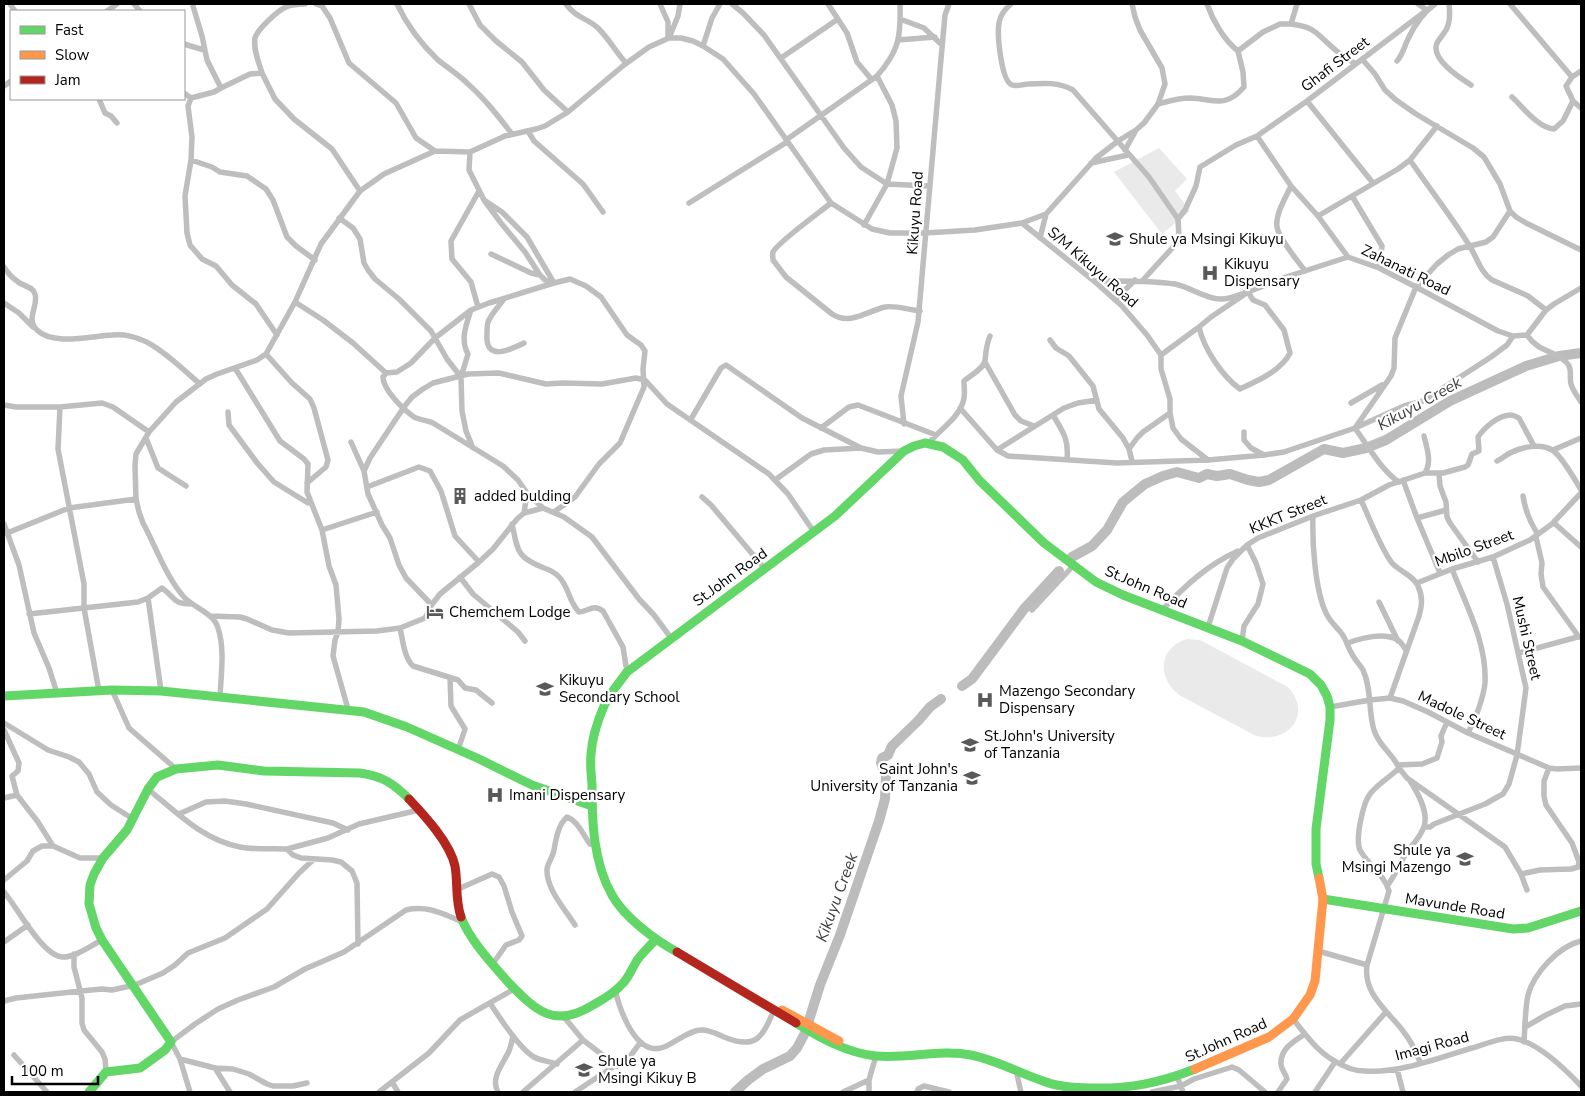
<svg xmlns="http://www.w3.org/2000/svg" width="1585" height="1096" viewBox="0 0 1585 1096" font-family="'Nunito Sans',sans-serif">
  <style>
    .green { fill: #eaeaea }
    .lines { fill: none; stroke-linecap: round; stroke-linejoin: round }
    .river { stroke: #bcbcbc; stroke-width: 10 }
    .street { stroke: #bebebe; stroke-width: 5.5 }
    .fast { stroke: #63d668; stroke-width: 9 }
    .slow { stroke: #ff974d; stroke-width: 9 }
    .jam { stroke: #b3261e; stroke-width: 9 }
    .labels { text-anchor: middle; stroke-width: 4.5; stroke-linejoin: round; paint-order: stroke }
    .street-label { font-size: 15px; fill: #000; stroke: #fff }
    .poi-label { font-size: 15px; fill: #000; stroke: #fff; text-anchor: start }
    .water-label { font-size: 16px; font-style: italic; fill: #414141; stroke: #fff }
  </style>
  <rect width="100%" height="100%" fill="#fff"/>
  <!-- green -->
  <path class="green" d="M1159,148l28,31 -12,12 15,20 -28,23 -48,-62z
    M1187,639l13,1 88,47c24,26 2,57 -32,49l-77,-41c-22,-18 -21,-47 8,-56z"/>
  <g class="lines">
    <!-- river -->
    <path class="river" d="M1072,557l20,-11 15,-16 16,-28 22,-18 18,-8 14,-4 22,6 8,-4 10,2 13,-2 18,6 11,2 10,-2 55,-31 19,4 23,-5 20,-8 64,-39 76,-35 33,-10 22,-3
      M962,686l10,-7 52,-70 35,-38
      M735,1092l13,-12 15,-11 27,-13 7,-8 8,-15 15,-48 20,-50 39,-114 6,-22 1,-24 -5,-12 1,-5 6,-3 4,-9 26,-25 12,-14 11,-8"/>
    <!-- street -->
    <path class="street" d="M10,4l5,7
      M134,4l6,7
      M316,4l6,2 8,12 19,45 47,40 20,35 19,13
      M397,4c10,21 24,40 41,56 10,8 21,15 30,24 17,15 30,32 44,50
      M469,4l11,21 16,16 26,21 22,28 24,22
      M566,4c11,15 20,13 32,24 11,11 18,24 28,35
      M660,4l8,18v14
      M732,4l11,9 21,22 80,113 17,19 26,17 42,2
      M828,4l19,29 10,29 15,18
      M1011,4c-6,5 -11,11 -12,19 -2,11 2,58 13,62 5,2 11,-1 16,-1 15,-1 31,-2 45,6l76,87 29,42
      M1207,4c6,17 17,36 31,47
      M1418,4l9,6
      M1449,4c1,8 1,19 -3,26 -3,5 -7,9 -9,13 -7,16 23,35 34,42
      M1510,4l62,73 -6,9 7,15 8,7
      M193,6l9,30 5,24 14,28 29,-14 12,-1 13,26 19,20 38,30 28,42
      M107,11l10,-7
      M900,19l24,9 18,17
      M1291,24c24,3 25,9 41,23 7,7 16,12 24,17
      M669,38l9,-22 2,-12
      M898,40l37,-3
      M184,44l20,6
      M703,46l9,-28 8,-14
      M781,58l57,-39
      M1362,59l13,15 10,16 11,10 20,14 57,34 11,9 16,27 10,27 6,6 10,6 55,27
      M1397,61c6,-7 7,-14 11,-22 6,-13 16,-27 27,-35
      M262,73c-3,-10 -9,-24 -7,-35 2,-8 22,-27 31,-31 5,-2 13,-3 19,-3
      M1572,77l9,-6
      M4,86l7,-5
      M221,88l-7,4 -23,6 -3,8 4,31 -1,23 -6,36 2,37 3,12 12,14 14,7 16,19 24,19 21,31
      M184,93l7,5
      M1512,97c11,10 26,31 42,32l9,-8 10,-20
      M99,99l6,14 6,3 6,7
      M1307,101l66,82
      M1158,104c11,-3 21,-6 32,-6 24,1 35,11 54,-11l-1,-15 -5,-21 25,-19 17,-8h11l6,-20
      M528,131l6,10 49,43 20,28
      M1257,136l34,50 27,30 30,41
      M786,140l91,-64c22,-25 24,-39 23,-72
      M1125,150l10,-18
      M470,152l-1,18 15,30 17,23 24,29 15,23
      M191,160l21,7 8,5 27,4 19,13 7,11 14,37 9,9 19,14
      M1410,160c19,28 41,56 59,85 8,12 11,27 23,35l36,16 18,14
      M1091,163l37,-8
      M1291,186c-5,11 -16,28 -14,41 2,12 21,34 28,44
      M1352,196l30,50 -3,22
      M689,203l98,-61
      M831,203c-11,9 -53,39 -58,49 -1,4 0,4 0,8l13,17 46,37c18,12 35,-3 53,-7 10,-2 24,3 35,4
      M1318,216l80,-47 12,-9 27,-34
      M339,218l14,10 7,11 4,24 4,7 7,9 24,20 32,32 16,28 14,18
      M1022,223l72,58 28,25 25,29 14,20v14l9,30v14l3,15 8,11 27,21
      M864,225l23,-41 10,-36 -1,-27 -4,-16 -15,-29
      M1040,238l6,-24
      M491,254l40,19 9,2 5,5 9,3 16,-4 16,7 15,11 26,38 14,10 4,6 -2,18 1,18 -24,56 -21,21 -24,33 -21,15
      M4,267c3,5 7,10 13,14 5,5 16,5 18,13 4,12 -10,25 2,36 16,16 54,6 75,5 9,-1 21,1 30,5 17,6 44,32 58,44
      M1094,281c27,0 54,-1 81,3 15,3 33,16 47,15 9,0 18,-5 26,-7l5,8 12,5 19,25 6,23c-9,18 -33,28 -50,36 -18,-13 -36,-40 -41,-62
      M1142,281l33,-36 4,-7 -1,-19 7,-9 11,-24 4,-19 36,-22 21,-9 50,-35 120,-91
      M504,299c-5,7 -13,15 -16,23 -1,3 -1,8 -1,12 -2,28 23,16 37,9
      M1115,300l20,-20
      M295,302l28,18 30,23 33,30 11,-1 14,-9 24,-25 36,-28 18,-7 65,-20 -27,-46 -25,-25 -18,-12
      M4,303l15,10 14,14
      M478,307l-7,-25 -19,-23 -1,-18 28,-50
      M471,310c-5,15 -11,30 -3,44l-7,23 1,34 4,20 7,17
      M1527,335c12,18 26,14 39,27 7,6 3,15 5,22 2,7 7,13 10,18
      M1050,340l6,8 13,8 24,30 6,23 24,29 6,11 3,12
      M266,354l26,29 18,16 4,9 14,52 -2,7 -19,16
      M1161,355l38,-28 12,-10 37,-25 38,-15 62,-20 31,11 37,19 82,44 15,5 14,-1 19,-25 8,-6 27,-16
      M985,362l30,53 6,6 13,5
      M235,368l45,73 24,18 4,5 -1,28 15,38 7,36 7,19 3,34 -1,13 -3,8 -2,16 15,53
      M386,373l-3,4c0,13 21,33 31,40 5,3 13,3 19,6l70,43 15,14 9,13 16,15
      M1351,403l31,-18
      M4,405l12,2h44l42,-4 11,4 36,25
      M60,407l-2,42 26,135v24l15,83
      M960,408l37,42 11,6 109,7 91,-3 56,-5 20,-3 71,-24 49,-22 19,-5 68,-44 16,-12 6,-9
      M228,412l1,13 29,39 16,18 34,21h3
      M1053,415c10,17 16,24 14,45
      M691,419l30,-51 5,-3 76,53 59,30 17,4 26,-1
      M904,424l-3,-28 17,-74 23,-263 4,-44 4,-11
      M821,428l28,-21 9,-2 78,30
      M1244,432v8l7,8 13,7
      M146,438l12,30 28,18
      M351,442l13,29
      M929,443c11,-14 32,-26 35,-45 1,-5 0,-11 0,-17 6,-5 19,-12 21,-20 1,-9 1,-16 5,-25
      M1129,449l8,-11 6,-6 27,-19
      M997,450l67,-42 14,-5 19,-3
      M1553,450l28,-12
      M1497,461c5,-2 9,-6 13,-8 12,-6 30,-10 42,-3 8,4 24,31 29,40
      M1425,473h18l22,-6 3,-2 4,-11 7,-3 -1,-14c6,-9 20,-22 33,-22 3,0 5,2 8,3l15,28
      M1439,473l1,13 6,16 1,15 3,6 28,39
      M775,480l36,-26 13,-4 37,-2
      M1403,480l14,38 23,55
      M1399,482c-17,-11 -32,-37 -44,-54l36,-52 3,-8 1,-30 21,-51 21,-23 11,-9 10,-6 28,-7 7,-5 17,-26
      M367,487l52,-20 11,4 11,20 14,45 24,26
      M1523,496c2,13 7,26 14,37l-1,4 6,26 -1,11 2,13 36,50
      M702,497l9,8 54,64
      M1361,500c8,17 20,49 31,63 7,8 22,13 26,23 5,11 4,19 1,30l-29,82
      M524,513l3,-20
      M1313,516c-1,26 2,74 13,97 4,9 11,14 16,21 5,7 6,14 10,20 3,6 8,11 11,16 9,19 5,41 11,60 4,15 19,24 25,38l-3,3c-8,7 -19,14 -26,23 -7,9 -15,45 -10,56 8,15 24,24 29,41l-22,74c-4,29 20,45 36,66 8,10 13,20 17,31
      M1417,518l29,-8
      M1554,523l27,24
      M4,524l15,41 15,68 15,35 8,25
      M512,524c6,27 4,33 32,44 6,2 12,5 16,10 9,10 9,24 19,34 9,0 14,-9 24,-1l20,36 4,25
      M322,530l55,-18
      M7,533l62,-25 67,-9
      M1452,569c14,36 35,74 33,114 -2,17 -9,34 -17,50
      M460,577l13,17 45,38 7,9
      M1417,583l35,-14 41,-12 37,-17 22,-16 29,-31
      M148,598l14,-10c14,10 10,16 30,16
      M1379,602l19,39
      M430,607l10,-13 39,-32 14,-13 24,-30 7,-6 19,-5 21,9 28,20 47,62 15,16 17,23
      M1032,610l41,-44
      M1162,610c23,-24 45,-45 76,-59
      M29,614l109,-12 10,-4 13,93
      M210,616l30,1 7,2 25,11 17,3 88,-2 23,-3 25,-10 3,-5 2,-6 -1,-5 -23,-24 -7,-13 -9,-27 -8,-13 -14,-31 -4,-23 6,-13 34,-51 8,-10 11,-8 10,-6 35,-9 31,-1 47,11 17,-1 39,1 34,-6 9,2 22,24 102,70 19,20 26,38
      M1208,627l19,-59 6,-9 14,-14 11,-7 55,-22 48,-16 28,-15 36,-12c7,-12 2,-24 -1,-37
      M400,628c3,13 4,29 13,38l45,14 7,8 11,2 16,13
      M1242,641l2,-15 14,-22 5,-20 -7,-21 -9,-18
      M1348,643c13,-5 36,-11 50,-3 3,2 6,7 8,10
      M1519,653l62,-17
      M450,678l1,28 14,23 -7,21
      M112,690l17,38 47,41
      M220,697c1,-22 5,-48 -2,-69 -4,-15 -24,-20 -34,-31 -18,-20 -28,-50 -41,-74l-4,-11 -3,-13 -1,-34 1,-11 13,-22 27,-30 30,-23 11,-5 40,-14 9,-6 29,-52 26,-58 39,-53 24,-17 51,-23 35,1 35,-16 31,-7 9,-3 23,-14 56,-47 25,-18 20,-9h12l12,3 10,5 20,13 31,35 77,109 41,26 18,4h35l50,-3 47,-7 24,-9 50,-56 22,-17 18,-11 8,-7 14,-19 7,-20 -3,-16 -22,-38 -5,-13 -3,-13
      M1330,707l40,-7 20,-2 13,3 25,11 40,21 81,35 8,1 24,-1
      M4,723l44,27 21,7 10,5 10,12 8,18 14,13 22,14
      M4,730l15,33 -1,8 -6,5 5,19 21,27 15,24
      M1398,765l24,-1 15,-6 5,-16 -1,-6 6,-14
      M1399,768l8,10 98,69 16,27 6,16
      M1549,768l-5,13v15l2,9 26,38 9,24
      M148,789c28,23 55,51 92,58 14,3 32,1 47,2l6,6 8,3 31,2 9,2 11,9 5,12 1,61
      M4,798l13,-3
      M179,814l27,-12 19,-1 21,3 87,19 15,7
      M1424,827h6l4,-3 51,-20 18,-10 6,-10 8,-29 9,-67 -19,-84 -14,-47
      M287,849l41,-11 31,-14 60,-14
      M1521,874l19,-4 31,-1 7,-2 1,-6
      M4,880l23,-19 6,-10 9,-5h11l27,12h23
      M1387,886c8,-10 12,-21 18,-31 6,-9 14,-16 18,-26 7,-14 -5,-36 -13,-48
      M456,890l36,-16 7,3 5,9 8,26 10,24 -3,4 -13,5 -14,20
      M4,892c13,15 39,65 59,65 13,0 27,-11 39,-17
      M575,925c-10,-16 -29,-36 -28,-56 1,-7 6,-12 7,-19 2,-11 4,-25 13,-33 11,4 16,18 23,27l6,1
      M4,942l24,-17
      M1318,951l49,14
      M74,954v13l8,31v25l2,7 18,22 3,7 1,13
      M615,990c5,20 21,68 49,57 12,-5 25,-17 38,-17 8,0 15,4 22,7 32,13 38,1 50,-27
      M4,1001l12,-3 65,-7 21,-2 10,1 23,-5 28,-12 12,-8 13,-12 37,-15 42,-29 32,-36 15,-14
      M490,1003c9,14 30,46 44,54 7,4 15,4 23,7
      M564,1017l19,23 34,26
      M1293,1019c12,15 24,32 40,41 9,6 21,11 32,11 33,3 76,-14 107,-23 14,-4 31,-12 45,-9 22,5 49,31 64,47
      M1525,1027l21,-12 19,-9 16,-2
      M1524,1042c1,-14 1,-33 4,-47 6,-22 31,-49 53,-54
      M14,1055l33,37
      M180,1059l35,9 18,1 16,5 18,10 6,2h20l14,-3
      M1340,1064l46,-52
      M215,1068l15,24
      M1397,1069l6,23
      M1016,1070l5,22
      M1177,1076l6,16
      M392,1082l6,10
      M190,1092l-10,-33 -9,-17 24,-18 23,-15 20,-9 36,-13 31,-18 39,-17 62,-42c22,-5 37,4 57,12
      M379,1092l50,-39 31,-33 54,-31
      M498,1092c-8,-14 5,-28 11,-41 2,-5 3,-10 4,-15
      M523,1092l60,-52
      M575,1092l56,-37 9,-12
      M843,1092l26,-12
      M869,1092v-12l7,-24
      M917,1092l1,-3 6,-3 25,6
      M1152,1092l29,-6 13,-7 38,-12 7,3 26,22
      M1278,1092l9,-13c-1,-5 -6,-10 -6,-15 -1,-15 13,-23 24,-30
      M1315,1092l20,-30"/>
    <!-- fast -->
    <path class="fast" d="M925,443l18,4 20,13 16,20 65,63 52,39 27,13 119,46 68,33 11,11 6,11 3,11v13l-14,109v35l3,14
      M4,696l108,-6 49,1 203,21 43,15 70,31 55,27 60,21
      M1323,899l190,30 15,-1 53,-17
      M461,917c8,22 31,47 47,65 28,29 46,47 85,23 11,-6 23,-13 31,-23 6,-7 9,-16 14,-23 5,-7 12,-13 18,-20
      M677,952c-22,-12 -53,-35 -65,-57 -19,-33 -20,-74 -20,-111 -1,-10 -2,-20 -1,-30 1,-15 7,-34 13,-48 5,-12 15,-23 23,-34l208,-156 69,-65 10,-5 11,-3
      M796,1023c24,15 51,30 80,33 32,3 64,-7 95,-1 25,5 48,18 72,26 15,6 32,7 48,7 39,1 68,-5 104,-19
      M89,1092l17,-20 34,-4 25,-18 6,-8 -69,-102 -6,-12 -7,-24 1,-19 4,-11 9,-16 24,-28 21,-41 9,-12 19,-8 42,-4 46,6 96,2c22,3 33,10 49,26"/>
    <!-- slow -->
    <path class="slow" d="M782,1010l57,31
      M1195,1069l74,-32 24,-18 17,-24 5,-14 8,-82 -4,-21"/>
    <!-- jam -->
    <path class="jam" d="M409,799c16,17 41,44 46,67 3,17 0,34 6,51
      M677,952l119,71"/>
  </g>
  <!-- icons -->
  <defs>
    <g id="school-bare" transform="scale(1.35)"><path d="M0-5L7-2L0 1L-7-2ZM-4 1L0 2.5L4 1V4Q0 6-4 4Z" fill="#595959" stroke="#fff" stroke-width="2.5" paint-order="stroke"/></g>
    <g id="hospital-bare" transform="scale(1.35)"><path d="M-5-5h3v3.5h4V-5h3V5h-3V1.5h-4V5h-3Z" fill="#595959" stroke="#fff" stroke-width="2.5" paint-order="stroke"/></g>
    <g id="building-bare" transform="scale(1.35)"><path d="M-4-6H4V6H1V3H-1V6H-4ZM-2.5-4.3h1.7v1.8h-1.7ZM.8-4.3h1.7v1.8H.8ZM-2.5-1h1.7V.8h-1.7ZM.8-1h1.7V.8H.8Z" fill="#595959" stroke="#fff" stroke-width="2.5" paint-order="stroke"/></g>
    <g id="hotel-bare" transform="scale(1.35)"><path d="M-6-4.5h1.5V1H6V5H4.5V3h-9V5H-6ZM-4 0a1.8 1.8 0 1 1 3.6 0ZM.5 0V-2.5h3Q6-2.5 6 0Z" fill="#595959" stroke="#fff" stroke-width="2.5" paint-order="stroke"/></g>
    <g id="university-bare" transform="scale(1.35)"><path d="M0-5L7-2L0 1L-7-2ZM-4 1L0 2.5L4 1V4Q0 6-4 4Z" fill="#595959" stroke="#fff" stroke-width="2.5" paint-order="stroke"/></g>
  </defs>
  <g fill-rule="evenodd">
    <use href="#school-bare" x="1115" y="239"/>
    <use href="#hospital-bare" x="1210" y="273"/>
    <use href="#building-bare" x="460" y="496"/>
    <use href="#hotel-bare" x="435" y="612"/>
    <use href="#school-bare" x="545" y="689"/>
    <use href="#hospital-bare" x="985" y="700"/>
    <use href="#university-bare" x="970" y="745"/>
    <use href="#university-bare" x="972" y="778"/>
    <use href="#hospital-bare" x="495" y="795"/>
    <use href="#school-bare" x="1465" y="859"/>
    <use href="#school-bare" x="584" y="1070"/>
  </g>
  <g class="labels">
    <!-- street labels -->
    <g class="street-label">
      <text transform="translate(1335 64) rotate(-37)" y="5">Ghafi Street</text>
      <text transform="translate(915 213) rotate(-86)" y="5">Kikuyu Road</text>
      <text transform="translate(1093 267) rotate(41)" y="5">S/M Kikuyu Road</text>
      <text transform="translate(1406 270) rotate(26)" y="5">Zahanati Road</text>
      <text transform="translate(1288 514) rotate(-22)" y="5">KKKT Street</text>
      <text transform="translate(1474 548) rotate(-20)" y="5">Mbilo Street</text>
      <text transform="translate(730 577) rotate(-36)" y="5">St.John Road</text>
      <text transform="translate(1146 587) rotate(23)" y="5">St.John Road</text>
      <text transform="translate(1527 638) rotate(77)" y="5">Mushi Street</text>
      <text transform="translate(1462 715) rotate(25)" y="5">Madole Street</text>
      <text transform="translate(1455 906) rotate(9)" y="5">Mavunde Road</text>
      <text transform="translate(1226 1040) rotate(-24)" y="5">St.John Road</text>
      <text transform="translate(1432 1046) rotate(-15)" y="5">Imagi Road</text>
    </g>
    <!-- poi labels -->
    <g class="poi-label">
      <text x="1129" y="244">Shule ya Msingi Kikuyu</text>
      <text x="1224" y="269">Kikuyu<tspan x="1224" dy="17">Dispensary</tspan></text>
      <text x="474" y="501">added bulding</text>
      <text x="449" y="617">Chemchem Lodge</text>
      <text x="559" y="685">Kikuyu<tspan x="559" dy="17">Secondary School</tspan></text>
      <text x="999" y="696">Mazengo Secondary<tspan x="999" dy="17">Dispensary</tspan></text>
      <text x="984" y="741">St.John's University<tspan x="984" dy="17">of Tanzania</tspan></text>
      <text x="958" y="774" text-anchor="end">Saint John's<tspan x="958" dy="17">University of Tanzania</tspan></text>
      <text x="509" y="800">Imani Dispensary</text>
      <text x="1451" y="855" text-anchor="end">Shule ya<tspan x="1451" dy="17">Msingi Mazengo</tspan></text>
      <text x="598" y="1066">Shule ya<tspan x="598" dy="17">Msingi Kikuy B</tspan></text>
    </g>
    <!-- water labels -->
    <g class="water-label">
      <text transform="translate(1419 403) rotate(-29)" y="6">Kikuyu Creek</text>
      <text transform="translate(836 897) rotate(-70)" y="6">Kikuyu Creek</text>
    </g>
  </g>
  <!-- border -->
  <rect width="1585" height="1096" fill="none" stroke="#000000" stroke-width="10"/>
  <!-- legend -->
  <rect x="10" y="10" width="175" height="90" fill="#ffffff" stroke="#999999"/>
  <rect x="20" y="26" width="25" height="8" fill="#63d668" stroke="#999999"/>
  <text x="55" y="35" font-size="15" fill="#000000">Fast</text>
  <rect x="20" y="51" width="25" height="8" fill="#ff974d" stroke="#999999"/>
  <text x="55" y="60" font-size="15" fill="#000000">Slow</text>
  <rect x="20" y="76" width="25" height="8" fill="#b3261e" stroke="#999999"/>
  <text x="55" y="85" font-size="15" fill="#000000">Jam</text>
  <!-- scale -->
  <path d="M12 1076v8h86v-8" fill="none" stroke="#000000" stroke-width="2.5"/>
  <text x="20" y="1076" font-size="15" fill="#000000" stroke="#ffffff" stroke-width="4" paint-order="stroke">100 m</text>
</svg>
